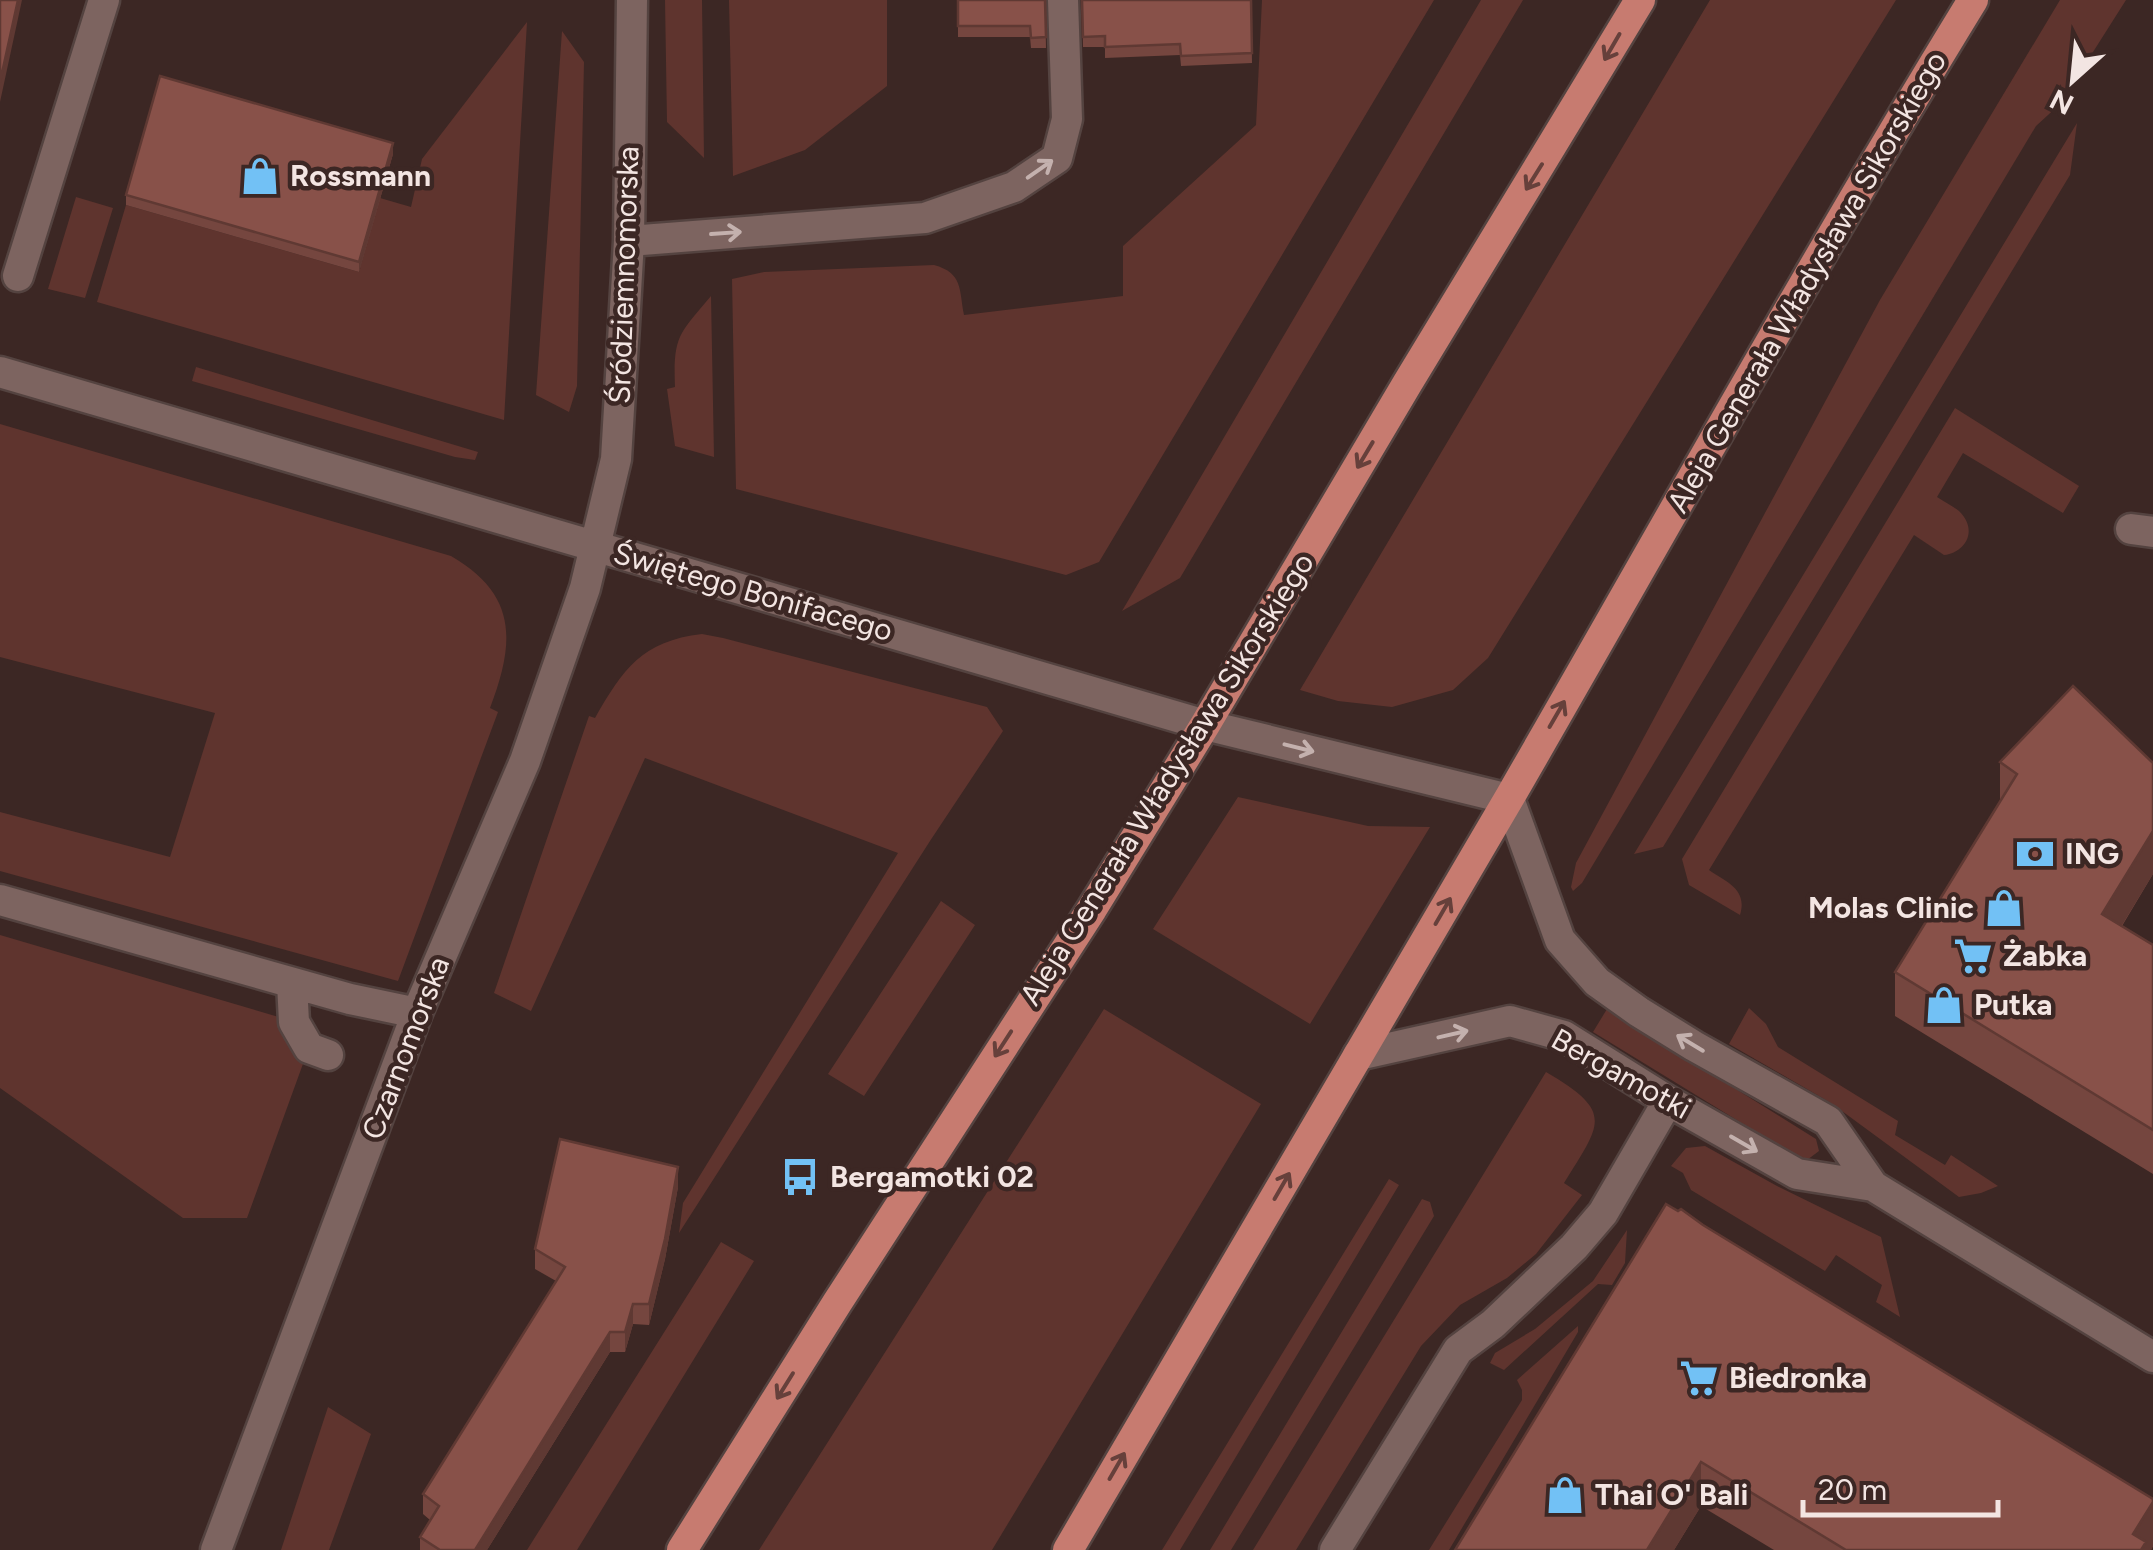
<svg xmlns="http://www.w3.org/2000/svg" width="2153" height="1550" viewBox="0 0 2153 1550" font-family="Figtree,sans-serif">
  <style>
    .green { fill: #5f342e }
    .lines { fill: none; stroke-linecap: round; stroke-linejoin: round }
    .minor-casing { stroke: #544340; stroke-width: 35 }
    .major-casing { stroke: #544340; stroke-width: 35 }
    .minor { stroke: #7d6460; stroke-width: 30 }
    .major { stroke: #c77b70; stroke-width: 30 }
    .wall { fill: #75463f }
    .shaded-wall { fill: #5f3933 }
    .building { fill: #885149; stroke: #5f3933; stroke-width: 2.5 }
    .oneway { stroke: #66403b }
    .oneway2 { stroke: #c4b1ae }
    .labels { text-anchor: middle; stroke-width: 9; stroke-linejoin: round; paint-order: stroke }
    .poi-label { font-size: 30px; font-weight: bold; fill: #f3e5e2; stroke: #3c2724; text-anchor: start }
    .street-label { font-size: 30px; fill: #f3e5e2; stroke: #3c2724 }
  </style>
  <rect width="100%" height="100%" fill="#3c2724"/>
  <!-- green -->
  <path class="green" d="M665,0h37l2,158 -37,-36z
    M729,0h158v86l-82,64 -72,26z
    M1262,0h172l-335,562 -33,13 -330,-86 -4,-210 32,-7 170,-7c29,8 25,24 30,50l159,-19v-50l133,-121z
    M1481,0h42l-343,578 -58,33z
    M1710,0h186l-408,658 -35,32 -61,17 -54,-6 -38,-11z
    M2060,0h66l-66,104 -24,22 -454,757 -9,8 -2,-4 5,-24 304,-563z
    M527,22l-23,398 -407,-118 29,-97 233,67 21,-74 31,9 11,-48z
    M562,31l22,31 -7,324 -8,26 -33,-17z
    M2077,123l-7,52 -407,672 -29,7z
    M76,197l37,11 -28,90 -37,-9z
    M711,296l3,161 -39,-11 -8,-57 8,-2c-2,-51 4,-53 36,-91z
    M196,367l282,85 -3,8 -20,-3 -263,-76z
    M1955,408l124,78 -16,27 -100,-60 -26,44c7,5 16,9 22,14 19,18 8,41 -15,44l-30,-20 -205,335c17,12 39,19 31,45l-51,-30 -7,-26z
    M0,424l451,132c67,39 64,86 39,152l8,4 -100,269 -398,-110v-59l170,45 45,-144 -215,-56z
    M702,634l21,4 264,69 16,24 -73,110 -251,392 4,-30 215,-350 -253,-95 -114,253 -37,-18 95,-277 6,2c28,-49 47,-77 107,-84z
    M1238,797l130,29 62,1 -120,197 -157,-95z
    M941,901l34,24 -111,171 -36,-22z
    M0,935l316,93 -69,190h-64l-183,-130z
    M1749,1008l17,16 12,23 120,74 -3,14 50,30 6,-10 47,31 -17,7 -22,4 -128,-94 -102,-59z
    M1104,1009l157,95 -269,446h-233z
    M1607,1009l209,130 3,12 -12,9 -31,-16 -183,-112z
    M1546,1072c68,40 56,50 18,111l18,12 -46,59 -29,24 -47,27 -39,41 -125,204h-43z
    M1705,1146l72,40 104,51 19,80 -24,-15 6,-17 -46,-30 -11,16 -134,-81 -8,-17 -12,-7 15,-18z
    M1389,1179l10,6 -219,365h-18z
    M1422,1199l8,3 4,14 -203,334h-21z
    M1627,1230l-2,33 -13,22 -14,-1 -94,86 -14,-7 5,-10 40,-24 58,-48z
    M721,1242l33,19 -177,289h-50z
    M1578,1326v6l-129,218h-20l93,-150v-10l-5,-10z
    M328,1407l43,27 -42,116h-48z"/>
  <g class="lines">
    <!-- minor casing -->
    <g class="minor-casing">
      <path id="minor" d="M629,241l296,-23 89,-31 43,-29 10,-39 -4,-119
        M18,276l86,-276
        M0,372l1205,353 304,74 51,141 37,42 42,30 55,34 134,75 45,65
        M2131,529l22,3
        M0,900l350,99 67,14
        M292,983l2,39 15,26 19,7
        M1358,1055l152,-34 54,15 104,65 129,73 76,12 280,171
        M216,1550l201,-537 108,-252 60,-173 31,-129 13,-218 3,-241
        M1335,1550l123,-200 35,-26 81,-77 29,-34 65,-112"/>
    </g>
    <!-- major casing -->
    <g class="major-casing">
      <path id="major" d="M682,1550l155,-247 255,-394 113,-184 202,-341 233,-384
        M1068,1550c148,-251 297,-502 443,-755 153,-265 302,-534 462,-795"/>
    </g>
    <!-- minor -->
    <use href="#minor" class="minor"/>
    <!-- major -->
    <use href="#major" class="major"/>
  </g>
  <!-- wall -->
  <path class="wall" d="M958,0h87l1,48h-15l-1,-11h-72z
    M1082,0h169l1,63 -71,3 -1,-11 -75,3v-11h-22z
    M393,154l-34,118 -233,-67v-10z
    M2000,762l153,1v111l-31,52 31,19v229l-258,-158v-44l105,-171z
    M678,1187l-13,72 -16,66 -16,-1 -8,28h-15l-123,198h-67v-13l10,-17 -7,-6v-20l133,-213 -21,-12v-20z
    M1703,1225l450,274v47l-2,4h-377l-73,-44 -27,44h-219z"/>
  <!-- shaded-wall -->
  <path class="shaded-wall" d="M18,0h4l-22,102v-20z
    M393,143v11l-34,118v-10z
    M2153,831v43l-51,84v-44z
    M678,1167v20l-13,72 -16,66v-21z
    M633,1304v20l-8,28v-20z
    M610,1332v20l-123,198h-12z
    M1701,1462v44l-27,44h-27z
    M2153,1502v44l-2,4h-18v-16z"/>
  <!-- building -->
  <path class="building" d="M0,0h18l-18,82z
    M958,0h87l1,37 -15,1 -1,-12h-72z
    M1082,0h169l1,53 -71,3 -1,-12 -75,3v-11l-22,1z
    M160,76l233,67 -34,119 -233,-67z
    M2073,686l80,77v68l-51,83 51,31v185l-258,-158 122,-198 -17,-12z
    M560,1139l118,28 -13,72 -16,65h-16l-8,28h-15l-135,218h-35l-20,-13 19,-31 -16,-12 142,-227 -30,-18z
    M1666,1204l12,7 3,-2 22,16 450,274v3l-20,32 13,8 -5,8h-295l-145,-88 -54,88h-192z"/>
  <!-- one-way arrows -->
  <defs><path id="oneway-shaft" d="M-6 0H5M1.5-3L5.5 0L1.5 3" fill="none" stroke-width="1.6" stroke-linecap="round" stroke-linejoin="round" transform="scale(2.5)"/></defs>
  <g class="oneway">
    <use href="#oneway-shaft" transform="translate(1612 47) rotate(120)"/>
    <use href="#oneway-shaft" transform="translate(1534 177) rotate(122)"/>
    <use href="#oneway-shaft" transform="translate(1365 455) rotate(121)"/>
    <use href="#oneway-shaft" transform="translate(1557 714) rotate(-60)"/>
    <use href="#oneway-shaft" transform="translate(1443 911) rotate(-60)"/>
    <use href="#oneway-shaft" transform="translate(1003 1044) rotate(123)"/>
    <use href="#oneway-shaft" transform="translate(1282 1186) rotate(-60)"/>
    <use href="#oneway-shaft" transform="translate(785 1386) rotate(122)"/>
    <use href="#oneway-shaft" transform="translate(1117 1466) rotate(-60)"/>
  </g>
  <g class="oneway2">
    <use href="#oneway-shaft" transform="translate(1040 169) rotate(-35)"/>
    <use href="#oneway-shaft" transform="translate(726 233) rotate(-4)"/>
    <use href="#oneway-shaft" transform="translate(1299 748) rotate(14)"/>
    <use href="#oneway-shaft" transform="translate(1453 1034) rotate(-13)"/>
    <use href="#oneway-shaft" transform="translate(1690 1043) rotate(-149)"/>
    <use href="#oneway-shaft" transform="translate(1744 1144) rotate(30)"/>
  </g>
  <!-- icons -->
  <defs>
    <g id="shop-bare" transform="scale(3)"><path d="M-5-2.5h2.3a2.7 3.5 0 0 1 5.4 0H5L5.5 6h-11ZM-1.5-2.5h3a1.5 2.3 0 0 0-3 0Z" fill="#72c1f5" stroke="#3c2724" stroke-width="2.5" paint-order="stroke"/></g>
    <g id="bank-bare" transform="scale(3)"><path d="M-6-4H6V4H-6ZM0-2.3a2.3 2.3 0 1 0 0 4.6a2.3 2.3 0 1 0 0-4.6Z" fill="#72c1f5" stroke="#3c2724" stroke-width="2.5" paint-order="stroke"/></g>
    <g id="supermarket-bare" transform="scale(3)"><path d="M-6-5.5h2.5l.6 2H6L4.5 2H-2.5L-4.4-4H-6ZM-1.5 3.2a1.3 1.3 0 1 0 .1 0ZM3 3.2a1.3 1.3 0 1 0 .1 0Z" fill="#72c1f5" stroke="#3c2724" stroke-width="2.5" paint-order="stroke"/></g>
    <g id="bus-bare" transform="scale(3)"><path d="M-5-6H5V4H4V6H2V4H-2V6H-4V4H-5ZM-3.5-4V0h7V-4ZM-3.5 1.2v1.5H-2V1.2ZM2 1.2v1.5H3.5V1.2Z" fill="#72c1f5" stroke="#3c2724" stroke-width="2.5" paint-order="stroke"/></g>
  </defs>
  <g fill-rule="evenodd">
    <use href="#shop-bare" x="260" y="176"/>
    <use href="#bank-bare" x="2035" y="854"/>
    <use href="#shop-bare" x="2004" y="908"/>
    <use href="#supermarket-bare" x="1973" y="956"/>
    <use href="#shop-bare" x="1944" y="1005"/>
    <use href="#bus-bare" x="800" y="1177"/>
    <use href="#supermarket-bare" x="1699" y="1378"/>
    <use href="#shop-bare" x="1565" y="1495"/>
  </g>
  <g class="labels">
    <!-- poi labels -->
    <g class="poi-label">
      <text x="290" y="186">Rossmann</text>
      <text x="2065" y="864">ING</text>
      <text x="1974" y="918" text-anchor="end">Molas Clinic</text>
      <text x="2003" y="966">Żabka</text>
      <text x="1974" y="1015">Putka</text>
      <text x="830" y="1187">Bergamotki 02</text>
      <text x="1729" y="1388">Biedronka</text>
      <text x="1595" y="1505">Thai O' Bali</text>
    </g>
    <!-- street labels -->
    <g class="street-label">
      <text transform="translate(624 275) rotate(-88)" y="10">Śródziemnomorska</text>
      <text transform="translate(1807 282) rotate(-60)" y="10">Aleja Generała Władysława Sikorskiego</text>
      <text transform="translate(753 592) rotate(16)" y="10">Świętego Bonifacego</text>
      <text transform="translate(1167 779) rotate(-58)" y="10">Aleja Generała Władysława Sikorskiego</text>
      <text transform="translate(406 1048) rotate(-69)" y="10">Czarnomorska</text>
      <text transform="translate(1621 1074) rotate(29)" y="10">Bergamotki</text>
    </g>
  </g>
  <!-- north arrow -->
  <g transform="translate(2073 80) rotate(207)" stroke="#3c2724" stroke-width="8" paint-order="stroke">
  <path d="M0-8L18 38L0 25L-18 38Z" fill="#f3e5e2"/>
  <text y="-15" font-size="28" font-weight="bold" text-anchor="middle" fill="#f3e5e2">N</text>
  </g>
  <!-- scale -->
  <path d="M1803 1500v15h195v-15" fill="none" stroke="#f3e5e2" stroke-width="5"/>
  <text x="1818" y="1500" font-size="30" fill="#f3e5e2" stroke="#3c2724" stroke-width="8" paint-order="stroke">20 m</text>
</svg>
